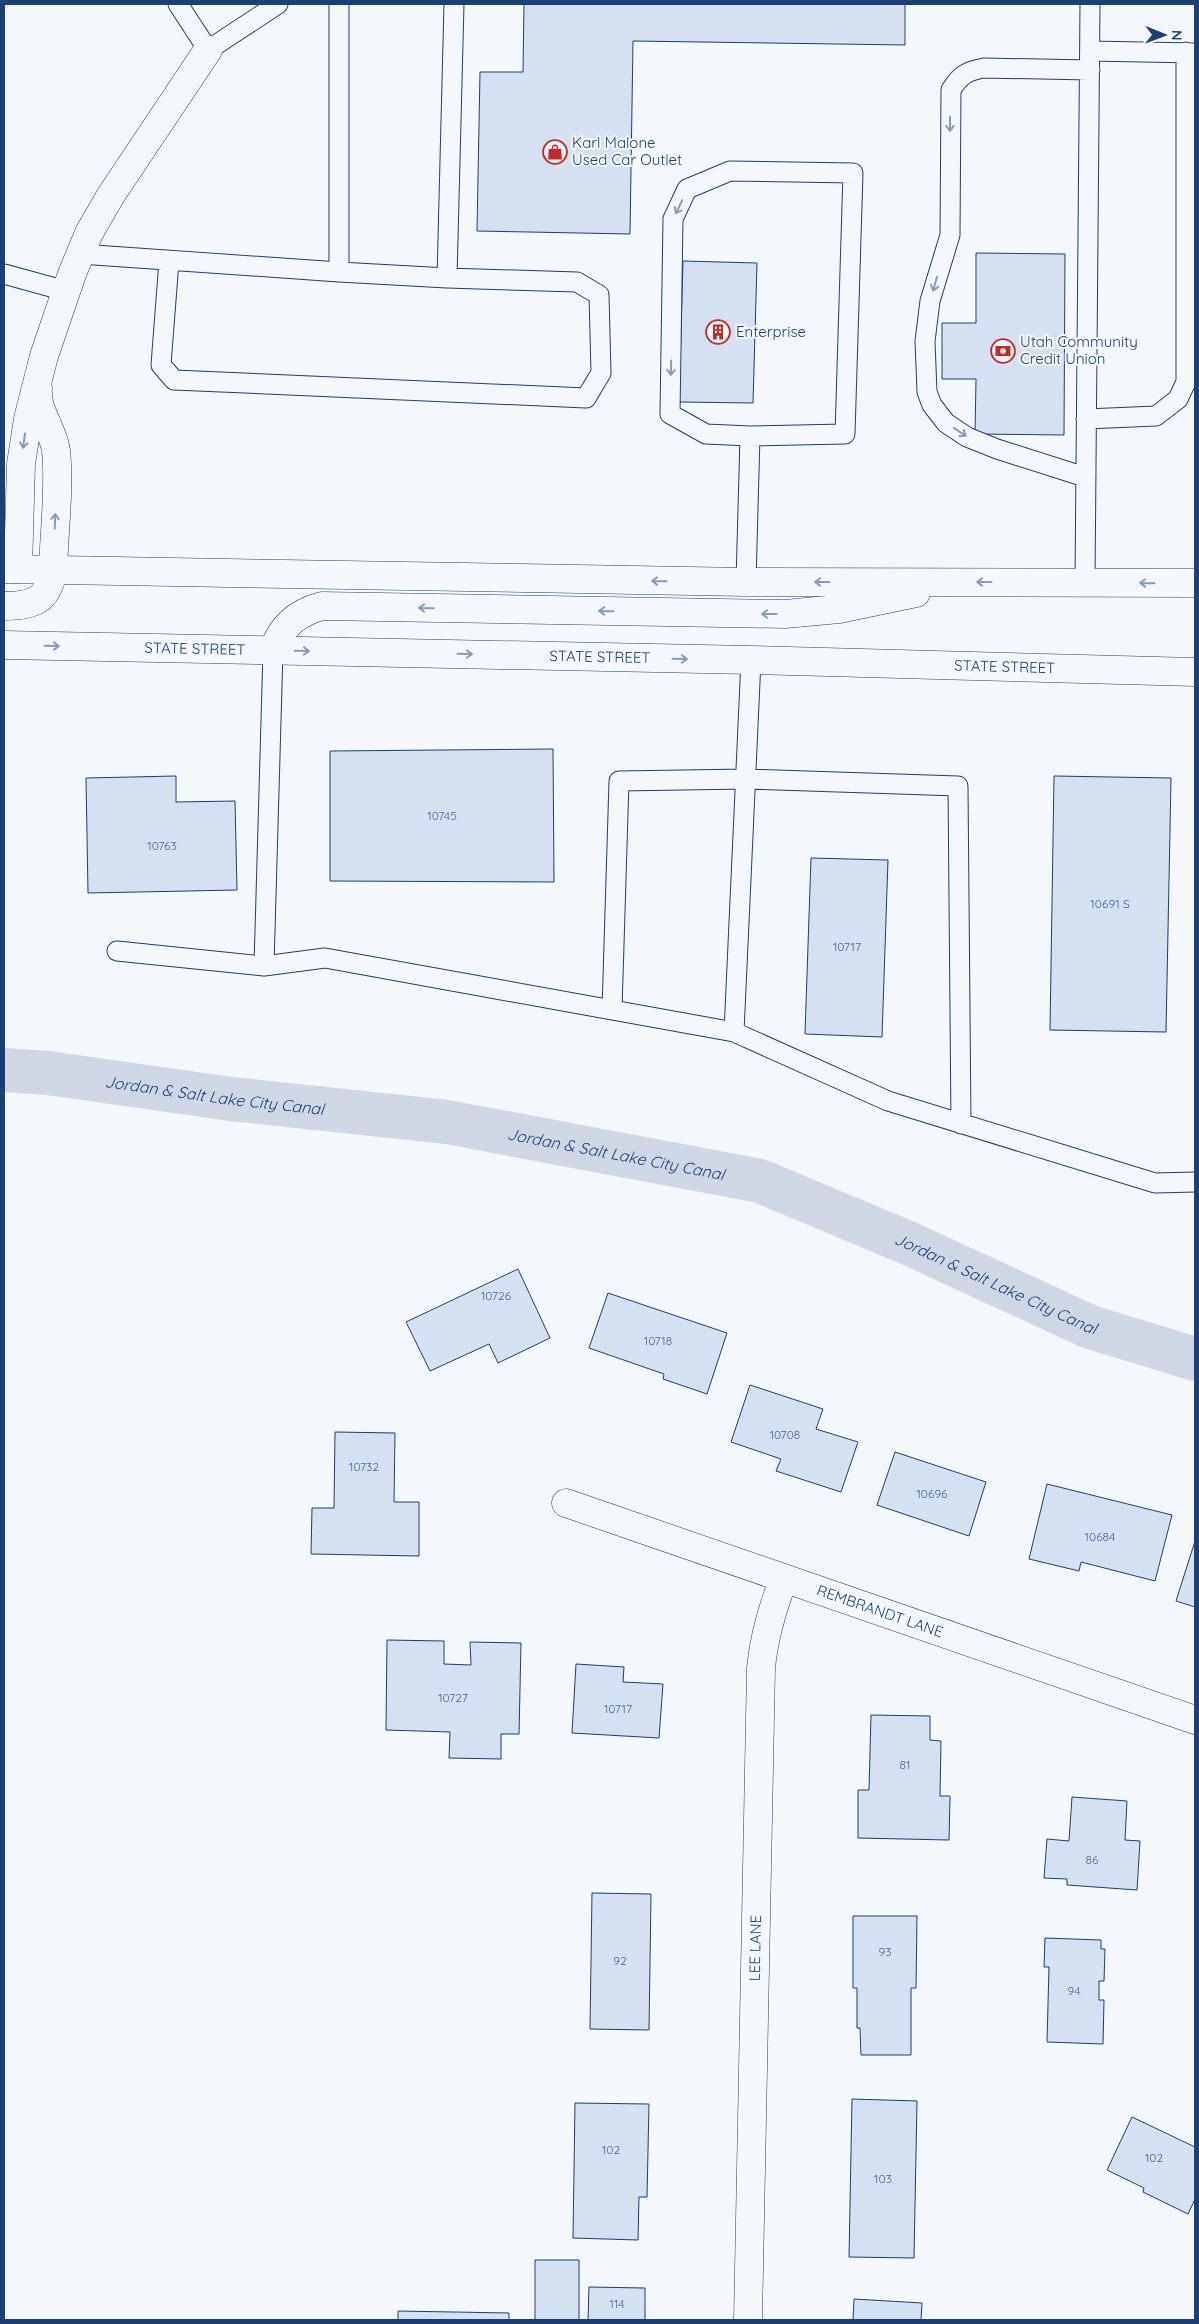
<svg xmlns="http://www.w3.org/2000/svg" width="1199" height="2324" viewBox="0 0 1199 2324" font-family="Quicksand,sans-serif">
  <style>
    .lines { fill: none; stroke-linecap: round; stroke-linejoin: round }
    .canal { stroke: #cfd7e4; stroke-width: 44 }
    .building { fill: #d5e0f0; stroke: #1d3f73 }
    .service-casing { stroke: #1d3f73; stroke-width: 21 }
    .minor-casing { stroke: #1d3f73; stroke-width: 29 }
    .primary-casing { stroke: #1d3f73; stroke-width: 29 }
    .service { stroke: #f4f7fb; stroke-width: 19 }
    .minor { stroke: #f4f7fb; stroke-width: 28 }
    .primary { stroke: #f4f7fb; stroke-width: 28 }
    .oneway { stroke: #889bb7 }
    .labels { text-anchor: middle; stroke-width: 4; stroke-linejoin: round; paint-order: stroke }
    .number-label { font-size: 12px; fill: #4b6792 }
    .poi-label { font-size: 15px; fill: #1d3f73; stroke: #f4f7fb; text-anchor: start }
    .street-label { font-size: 15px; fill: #1d3f73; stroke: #f4f7fb }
    .water-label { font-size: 16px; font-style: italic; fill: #1d3f73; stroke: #f4f7fb }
  </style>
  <rect width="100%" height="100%" fill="#f4f7fb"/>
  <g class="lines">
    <!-- canal -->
    <path class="canal" id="s1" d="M4,1070l44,3 183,26 216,23 313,59 148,62 182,84 105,32"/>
  </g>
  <!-- building -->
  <path class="building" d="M524,4h381v41l-272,-4 -3,193 -153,-3 3,-159h43z
    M976,253l89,1 -1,181 -89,-1 1,-55h-34v-56h34z
    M683,261l74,2 -4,140 -74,-1z
    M553,749l1,133 -224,-1v-130z
    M176,776v26l59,-1 2,89 -149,3 -2,-115z
    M1054,776l117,2 -5,254 -116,-2z
    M811,858l77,2 -6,177 -77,-3z
    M518,1269l32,69 -52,25 -9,-19 -59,27 -24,-49z
    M608,1293l119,40 -20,61 -44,-15 1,-5 -75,-26z
    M750,1385l73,24 -7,20 42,13 -17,50 -65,-21 5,-12 -50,-17z
    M335,1432l60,1 -1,69h25v54l-108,-2 1,-46h22z
    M895,1452l91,30 -17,54 -92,-31z
    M1047,1484l125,31 -17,66 -74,-19 -2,9 -50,-12z
    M1195,1541v66l-19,-6z
    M387,1640l57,1v23l27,1 -1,-23 51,1 -2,91h-18v25l-52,-1 1,-26 -64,-2z
    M576,1664l48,3 -1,15 40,2 -4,54 -87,-5z
    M871,1715l59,1v24l11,1 -1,55h10l-1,44 -91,-2v-48h11z
    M1072,1797l55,4 -2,39 15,1 -3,49 -70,-5v-6l-23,-1 3,-39 22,2z
    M592,1893l59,1 -2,136 -59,-1z
    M853,1916h64l-1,72h-5v67h-50l-1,-27h-3v-40h-4z
    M1045,1938l56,2v9h4l-1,32h-5v19h5l-1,44 -56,-2 2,-75h-5z
    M852,2099l65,2 -3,157 -65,-1z
    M575,2103l74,1 -2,93h-8l-1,43 -65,-2z
    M1132,2117l63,30v52l-7,15 -45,-22 1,-4 -37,-18z
    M535,2260h44v60h-44z
    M589,2287l56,1v32h-57z
    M854,2299l68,4 -1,17h-68z
    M398,2311l111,2v7h-111z"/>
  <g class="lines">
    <!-- service casing -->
    <g class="service-casing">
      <path id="service" d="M178,4l30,46 70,-46
        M1090,51l105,2
        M80,254l259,18v-268
        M169,261l-8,104 13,15 412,18 15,-25 -2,-78 -22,-13 -130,-4
        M339,272l108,6 7,-274
        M4,274l62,17
        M1086,419l70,-3 22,-17 8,-17v-330
        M1085,477l-88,-28 -30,-12 -21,-14 -14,-18 -5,-13 -2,-51 5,-40 20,-66 1,-145c9,-15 16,-19 33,-22l106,2
        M746,582l4,-146 95,-2 8,-261 -123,-2 -43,18 -14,30 -3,195 36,20 44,2
        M1085,582l5,-578
        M117,951l147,15 9,-315
        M264,966l61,-8 409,74 154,69 267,82 40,-1
        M612,1010l7,-229 127,-2 212,7 3,338
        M734,1032l17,-372"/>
    </g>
    <!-- minor casing -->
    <g class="minor-casing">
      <g id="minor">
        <path d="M38,388c-2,24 15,40 18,63 4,37 -2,81 -3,119"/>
        <path d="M18,569l3,-105 7,-45 16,-63 28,-82 17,-41 22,-38 97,-145"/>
        <path id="s2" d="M566,1503l629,217"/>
        <path id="s3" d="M748,2320l13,-652c3,-32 11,-59 23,-90"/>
      </g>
    </g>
    <!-- primary casing -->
    <g class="primary-casing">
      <g id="primary">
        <path d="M4,569l742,13 449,1"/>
        <path d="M4,606c29,0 44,-5 49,-36"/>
        <path id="s4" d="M4,645l747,15 444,12"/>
        <path d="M273,651c9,-26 24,-38 49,-45l463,8 54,-5 77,-16"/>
      </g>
    </g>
    <!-- service -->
    <use href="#service" class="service"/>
    <!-- minor -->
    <use href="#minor" class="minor"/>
    <!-- primary -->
    <use href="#primary" class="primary"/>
  </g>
  <!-- one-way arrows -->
  <defs><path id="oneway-shaft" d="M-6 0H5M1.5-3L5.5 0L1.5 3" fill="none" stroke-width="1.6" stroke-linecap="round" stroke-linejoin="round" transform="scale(1.25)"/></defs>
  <g class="oneway">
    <use href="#oneway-shaft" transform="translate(950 124) rotate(90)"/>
    <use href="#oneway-shaft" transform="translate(679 207) rotate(115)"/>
    <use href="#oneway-shaft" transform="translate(935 284) rotate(106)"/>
    <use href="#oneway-shaft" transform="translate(671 368) rotate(91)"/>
    <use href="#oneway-shaft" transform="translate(960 432) rotate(34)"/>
    <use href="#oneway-shaft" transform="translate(24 441) rotate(98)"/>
    <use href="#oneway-shaft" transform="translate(55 521) rotate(-88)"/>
    <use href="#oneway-shaft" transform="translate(659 581) rotate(-179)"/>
    <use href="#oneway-shaft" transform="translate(822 582) rotate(180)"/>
    <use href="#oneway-shaft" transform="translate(984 582) rotate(-180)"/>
    <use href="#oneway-shaft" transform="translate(1147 583) rotate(-179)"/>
    <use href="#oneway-shaft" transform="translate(426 608) rotate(-179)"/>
    <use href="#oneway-shaft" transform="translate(606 611) rotate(-179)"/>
    <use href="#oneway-shaft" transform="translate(769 614) rotate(-180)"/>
    <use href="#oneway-shaft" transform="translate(52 646) rotate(1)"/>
    <use href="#oneway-shaft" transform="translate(302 651) rotate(1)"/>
    <use href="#oneway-shaft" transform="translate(465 654) rotate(1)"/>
    <use href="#oneway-shaft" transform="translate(680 659) rotate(1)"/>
  </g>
  <!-- icons -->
  <defs>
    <g id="shop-ring" transform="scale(1.25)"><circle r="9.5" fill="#f4f7fb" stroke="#c62828" stroke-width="1.5"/><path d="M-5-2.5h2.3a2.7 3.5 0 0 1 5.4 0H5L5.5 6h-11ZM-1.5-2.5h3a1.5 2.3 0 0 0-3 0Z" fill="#c62828"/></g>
    <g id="building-ring" transform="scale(1.25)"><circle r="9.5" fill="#f4f7fb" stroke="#c62828" stroke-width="1.5"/><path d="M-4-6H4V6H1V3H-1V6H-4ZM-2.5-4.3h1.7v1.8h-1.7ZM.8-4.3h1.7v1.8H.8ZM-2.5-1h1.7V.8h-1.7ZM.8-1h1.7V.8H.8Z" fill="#c62828"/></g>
    <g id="bank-ring" transform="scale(1.25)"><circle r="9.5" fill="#f4f7fb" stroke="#c62828" stroke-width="1.5"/><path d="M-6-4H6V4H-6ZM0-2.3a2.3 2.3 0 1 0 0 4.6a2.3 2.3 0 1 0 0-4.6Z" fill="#c62828"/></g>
  </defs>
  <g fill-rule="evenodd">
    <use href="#shop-ring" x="555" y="152"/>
    <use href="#building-ring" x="718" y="332"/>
    <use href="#bank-ring" x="1003" y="351"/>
  </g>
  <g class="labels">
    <!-- number labels -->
    <g class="number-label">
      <text x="442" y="820">10745</text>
      <text x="162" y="850">10763</text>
      <text x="1110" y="908">10691 S</text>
      <text x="847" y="951">10717</text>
      <text x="496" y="1300">10726</text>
      <text x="658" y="1345">10718</text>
      <text x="785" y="1439">10708</text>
      <text x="364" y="1471">10732</text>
      <text x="932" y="1498">10696</text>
      <text x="1100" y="1541">10684</text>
      <text x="453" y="1702">10727</text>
      <text x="618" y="1713">10717</text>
      <text x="905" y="1769">81</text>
      <text x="1092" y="1864">86</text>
      <text x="885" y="1956">93</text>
      <text x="620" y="1965">92</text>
      <text x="1074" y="1995">94</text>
      <text x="611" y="2154">102</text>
      <text x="1154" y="2162">102</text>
      <text x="883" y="2183">103</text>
      <text x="617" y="2308">114</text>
    </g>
    <!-- poi labels -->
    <g class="poi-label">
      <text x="572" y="148">Karl Malone<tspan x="572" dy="17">Used Car Outlet</tspan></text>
      <text x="736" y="337">Enterprise</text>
      <text x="1020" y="347">Utah Community<tspan x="1020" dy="17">Credit Union</tspan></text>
    </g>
    <!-- street labels -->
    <g class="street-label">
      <text dy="5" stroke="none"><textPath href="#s4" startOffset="191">STATE STREET</textPath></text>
      <text dy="5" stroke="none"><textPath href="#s4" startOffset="596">STATE STREET</textPath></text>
      <text dy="5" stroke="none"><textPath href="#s4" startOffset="1001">STATE STREET</textPath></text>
      <text dy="5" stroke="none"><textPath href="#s2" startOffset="332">REMBRANDT LANE</textPath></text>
      <text dy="5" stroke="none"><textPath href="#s3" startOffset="372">LEE LANE</textPath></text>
    </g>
    <!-- water labels -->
    <g class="water-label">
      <text dy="6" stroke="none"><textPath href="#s1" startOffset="212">Jordan &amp; Salt Lake City Canal</textPath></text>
      <text dy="6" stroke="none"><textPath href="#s1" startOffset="618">Jordan &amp; Salt Lake City Canal</textPath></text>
      <text dy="6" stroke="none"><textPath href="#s1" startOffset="1022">Jordan &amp; Salt Lake City Canal</textPath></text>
    </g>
  </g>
  <!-- border -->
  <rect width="1199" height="2324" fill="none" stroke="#1d3f73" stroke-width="10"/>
  <!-- north arrow -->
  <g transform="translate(1164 35) rotate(91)" stroke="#f4f7fb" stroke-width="4" paint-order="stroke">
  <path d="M0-4L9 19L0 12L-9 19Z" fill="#1d3f73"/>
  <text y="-8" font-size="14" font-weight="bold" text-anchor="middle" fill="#1d3f73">N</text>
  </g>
</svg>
